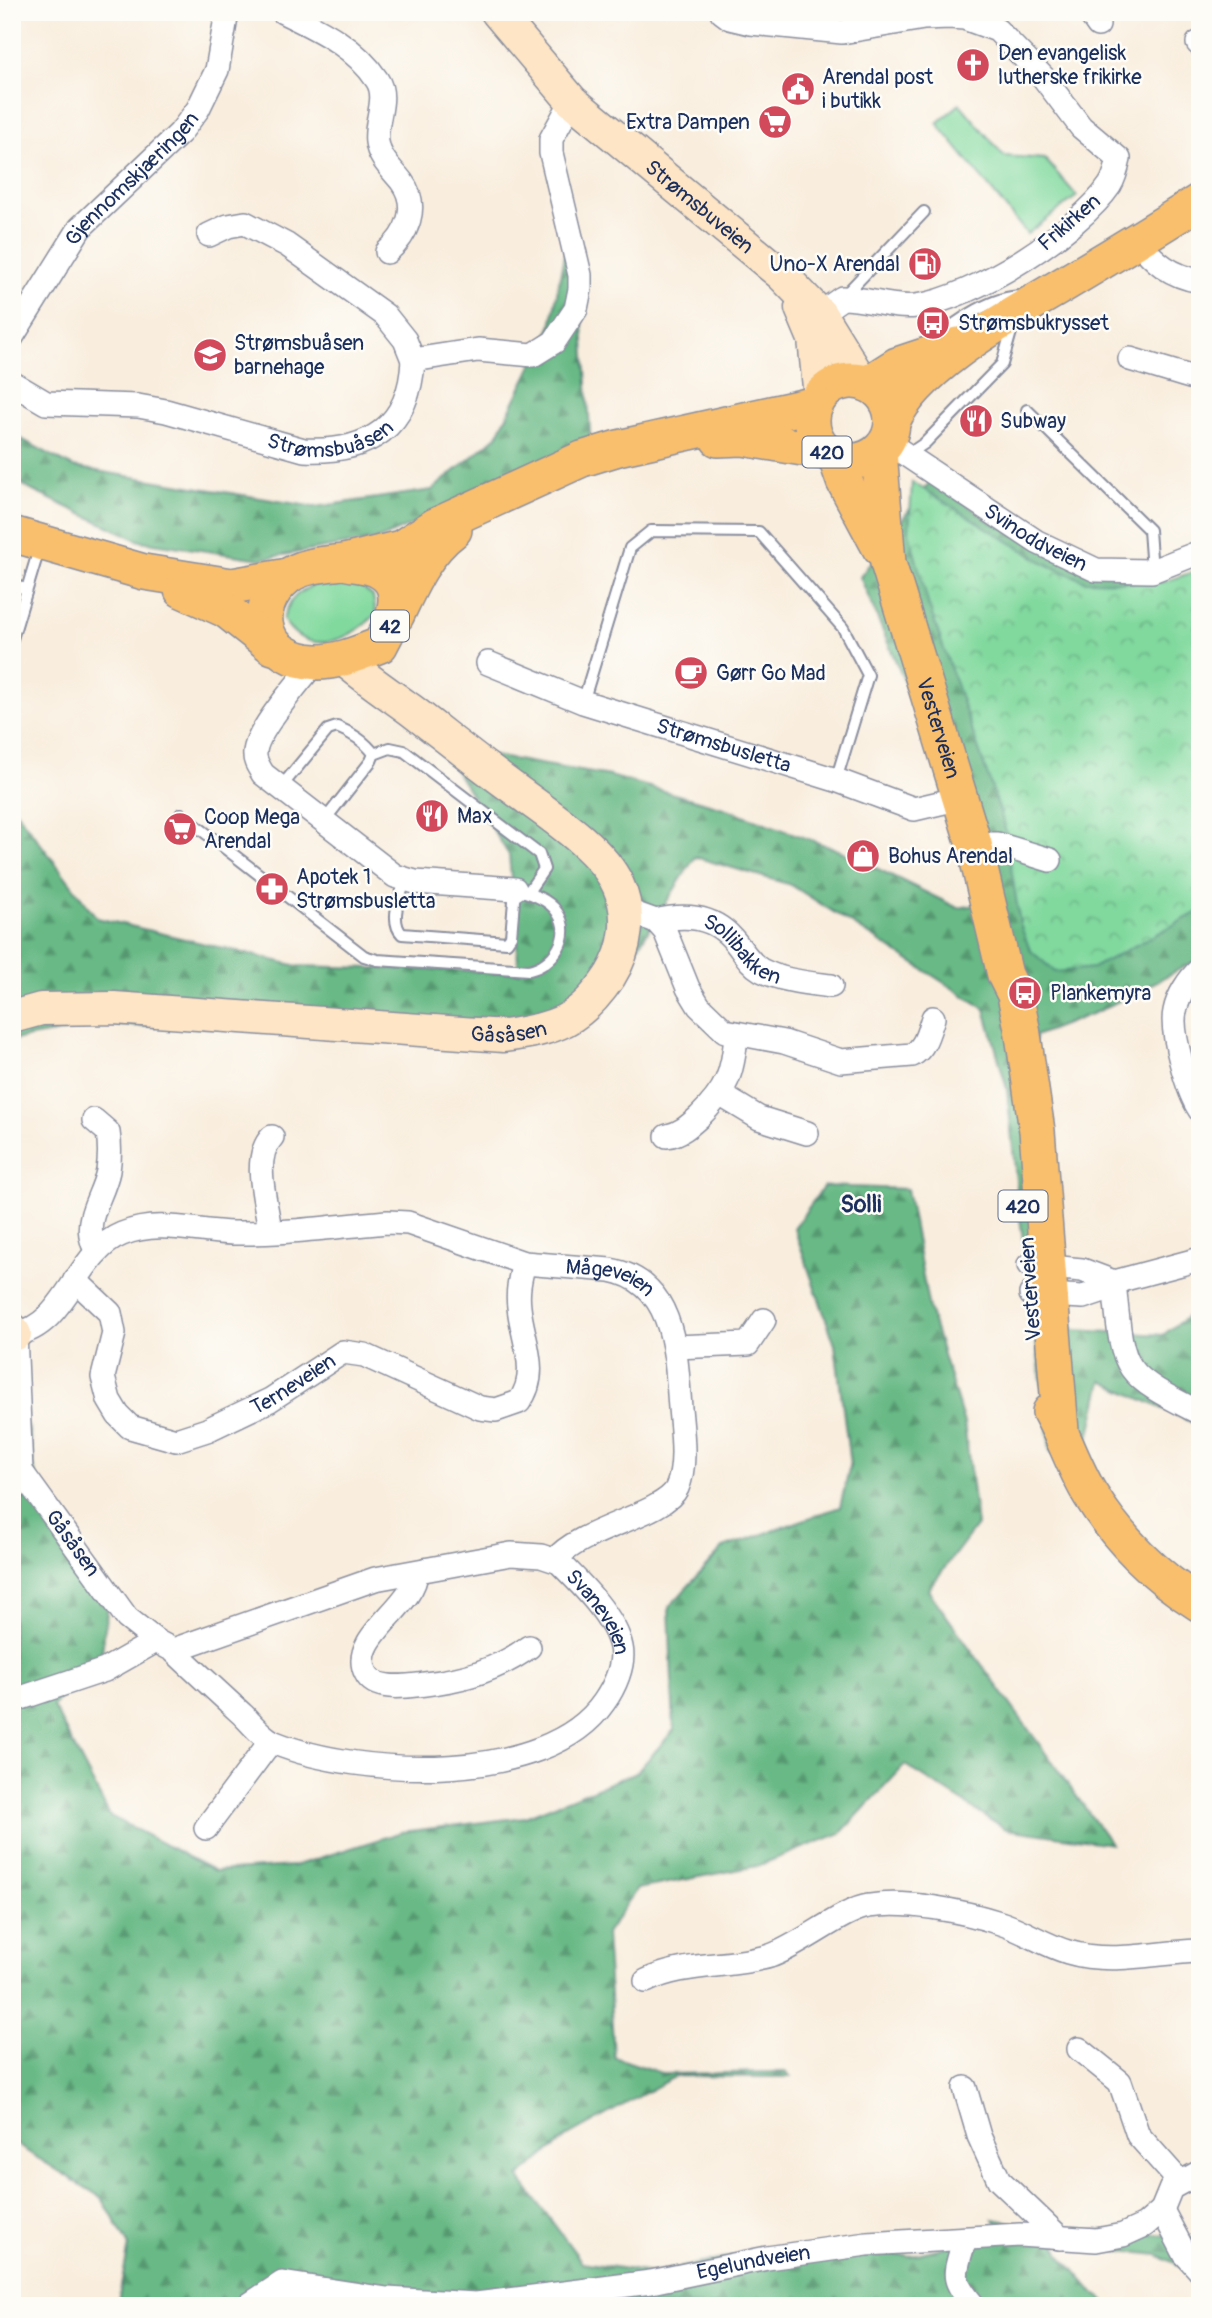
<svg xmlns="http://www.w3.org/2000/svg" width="1212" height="2318" viewBox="0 0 1212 2318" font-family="Pangolin,sans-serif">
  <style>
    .grass { fill: #81d99e; stroke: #4e847e; stroke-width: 2 }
    .forest { fill: url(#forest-firs); stroke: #427472; stroke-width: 2 }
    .park { fill: url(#park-crowns); stroke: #4e847e; stroke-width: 2 }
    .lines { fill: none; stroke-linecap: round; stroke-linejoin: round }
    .lane-casing { stroke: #8a8e9e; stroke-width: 14 }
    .street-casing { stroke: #8a8e9e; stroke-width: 26 }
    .secondary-casing { stroke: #8a8e9e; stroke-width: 35 }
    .primary-casing { stroke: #8a8e9e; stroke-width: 38 }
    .lane { stroke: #fff; stroke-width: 10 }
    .street { stroke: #fff; stroke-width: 23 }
    .secondary { stroke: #fde5c5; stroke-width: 32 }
    .primary { stroke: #f9bf6d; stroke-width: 35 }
    .labels { text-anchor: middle; stroke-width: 5; stroke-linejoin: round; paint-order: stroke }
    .shield { fill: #fdfcf7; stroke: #5f6c8c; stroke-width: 2 }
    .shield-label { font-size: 19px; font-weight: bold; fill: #1b2f5e }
    .poi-label { font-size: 21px; fill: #1b2f5e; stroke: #fdfcf7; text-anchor: start }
    .street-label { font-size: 21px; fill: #1b2f5e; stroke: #fdfcf7 }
    .neighbourhood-label { font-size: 23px; font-weight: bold; fill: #1b2f5e; stroke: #fdfcf7 }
  </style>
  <defs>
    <pattern id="forest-firs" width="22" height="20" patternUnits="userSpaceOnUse" patternTransform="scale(1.75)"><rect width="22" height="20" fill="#68b985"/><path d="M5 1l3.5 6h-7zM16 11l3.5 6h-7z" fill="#559770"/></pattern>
    <pattern id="park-crowns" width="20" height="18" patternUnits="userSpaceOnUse" patternTransform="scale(1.75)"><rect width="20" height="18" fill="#81d99e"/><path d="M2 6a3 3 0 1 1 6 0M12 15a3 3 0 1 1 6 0" fill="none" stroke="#69b084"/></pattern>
  </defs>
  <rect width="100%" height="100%" fill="#fdfcf7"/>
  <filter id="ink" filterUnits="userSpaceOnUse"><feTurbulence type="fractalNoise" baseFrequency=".0143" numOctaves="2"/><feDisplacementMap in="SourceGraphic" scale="14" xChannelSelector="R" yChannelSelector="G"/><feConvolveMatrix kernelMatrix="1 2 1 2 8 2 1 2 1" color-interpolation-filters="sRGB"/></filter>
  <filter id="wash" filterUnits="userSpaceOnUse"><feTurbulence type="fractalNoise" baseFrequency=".00686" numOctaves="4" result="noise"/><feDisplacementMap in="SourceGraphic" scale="28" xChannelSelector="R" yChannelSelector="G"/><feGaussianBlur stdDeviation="1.57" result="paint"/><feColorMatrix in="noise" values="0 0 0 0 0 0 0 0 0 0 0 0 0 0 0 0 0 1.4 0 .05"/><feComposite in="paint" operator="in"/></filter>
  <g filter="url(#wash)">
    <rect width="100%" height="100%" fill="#f9eede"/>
    <!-- grass -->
    <path class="grass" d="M960,104l44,52 41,3 32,37 -50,38 -90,-111z
      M328,579l27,3 18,14 3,18c-27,27 -69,45 -93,5 8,-26 20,-30 45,-40z"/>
    <!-- forest -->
    <path class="forest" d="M568,233l13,62 10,151 -212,93 -119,20 -120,-18 -107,-50 -21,-13v-44l61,33 242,40 117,-17 65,-54 54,-109z
      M932,479l60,44 178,67 30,28v341l-101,52 -64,25 2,239 38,55 88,5 37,-28v119l-98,-45 -21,92 -31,-22 -31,-241 -12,-121 -22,-80 -194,-124 -96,-28 -66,104 -72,72 -456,-8 -89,15v-234l85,112 201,48 221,6 -10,-117 -68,-108 169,29 114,32 117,43 117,57 29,-5 -22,-103 -57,-110 -48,-113z
      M824,1186l83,3 22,120 35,114 13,102 -49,65 183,254 -105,-15 -101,-64 -64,68 -84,33 -120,23 -31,45 8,123 50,17 121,-2 5,5 -114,-1 -108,60 -49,41 63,85 69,11 135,-26 123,9 93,-23 -8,-14c68,14 137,10 206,20v36l-42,-20 -102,-11 3,8 34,40 19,14h-736l-52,-9 -14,9h-193l12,-60 -27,-48 -90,-56v-659l6,1 10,-59 11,74 69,105 -6,48 -49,54 57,110 105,55 79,-5 108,-34 123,-15 112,-45 37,-42 -5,-123 54,-59 117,-41 10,-42 -15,-120 -41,-117z"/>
    <!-- park -->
    <path class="park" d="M912,482l134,82 39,17 78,1 37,-12v40l-5,18 5,1v282l-107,57 -38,4 -25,-22 -10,-26 -16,-101 -76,-220 -19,-71z"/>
  </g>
  <g filter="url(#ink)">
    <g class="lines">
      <!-- lane casing -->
      <g class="lane-casing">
        <path id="lane" d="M842,298l82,-86
          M938,338c20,-19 56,-42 84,-42
          M1027,410l122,120 3,41
          M907,455l18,-12 77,-79 11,-39
          M12,585l14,4
          M12,639l28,-93
          M583,702l47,-154 21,-17 108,1 84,96 25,47 -32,105
          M374,754l16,-6 14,3 135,103 5,15 -16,23
          M281,787l47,-57 9,-3c13,5 29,15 37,27l-3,7 -47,60
          M181,814l183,142 13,4 152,10c24,-5 45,-34 28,-58 -8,-13 -28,-19 -42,-23l-4,47 -4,6 -105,-8c-13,-13 -2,-39 4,-54"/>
      </g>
      <!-- street casing -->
      <g class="street-casing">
        <g id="street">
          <path d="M283,12c35,17 72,34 94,68 12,18 -3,42 0,62 2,17 16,28 25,40 18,25 5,53 -15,70"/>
          <path d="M722,12l8,6 21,5 91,9 82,-14 26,-1 14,1 33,12 46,47 38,50 38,32c-2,9 -4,18 -9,26 -31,46 -137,114 -194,121 -24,3 -49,-8 -74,-8l-34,24"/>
          <path d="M1089,12l9,13"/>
          <path d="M1198,43h2"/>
          <path d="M209,235l19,-9 17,-3 42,22 98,70 20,25 8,20"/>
          <path d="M1137,240c18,23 34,36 63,41"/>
          <path id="s1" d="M12,337l68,-109 100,-95 18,-24 19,-39 10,-58"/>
          <path d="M1130,359l70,21"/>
          <path id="s2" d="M12,383l34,20 92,3 28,5 138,39c64,3 106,-22 109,-90l65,-10 55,5 21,-13 22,-33 4,-20v-14l-29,-122v-14l21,-38"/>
          <path id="s3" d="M887,442l150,100 59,28 56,1 48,-19"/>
          <path d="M315,662c-15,19 -60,70 -60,91 -1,8 4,14 8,21l132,102 20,6 100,7"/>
          <path id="s4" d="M488,663l95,39 253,78 78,29 47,-11"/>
          <path d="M974,844h23l53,16"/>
          <path d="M625,910l31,11 9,10 23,57 11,18 26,25 59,11 57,19 71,-6c13,-7 16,-22 21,-37"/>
          <path id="s5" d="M656,921c27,-7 56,-6 76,17 10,11 16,24 29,32 21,11 47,13 70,16"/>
          <path d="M1200,969c-11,10 -22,27 -25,42 -5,21 13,82 25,99"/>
          <path d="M721,1095l38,23 48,15"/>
          <path d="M94,1120l14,12c2,13 2,26 0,39 -6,29 -28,50 -12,79"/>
          <path d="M667,1136c13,-2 22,-10 32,-19 28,-27 34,-44 37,-82"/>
          <path d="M270,1231c-3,-27 -19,-73 2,-94"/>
          <path d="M1029,1265l53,5 32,12"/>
          <path id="s6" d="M75,1280l35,33 4,20 -11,44 6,23 9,15 12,12 46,13 31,-10 63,-30 73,-48 21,3 116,53 16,2 23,-8c22,-29 3,-63 0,-95 -2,-16 1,-29 5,-44"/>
          <path d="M1114,1282c9,90 5,90 86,131"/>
          <path d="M1031,1294l52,3 18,-6 13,-9 86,-23"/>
          <path d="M675,1347l73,-3 16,-24"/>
          <path d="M416,1573c-1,33 -68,65 -50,100 9,19 42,13 59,11 38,-4 73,-14 104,-37"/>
          <path id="s7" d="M173,1650l202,-71 136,-25 30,2 18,6c21,21 56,55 62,85 4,18 -7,41 -17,55 -57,84 -245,75 -329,41 -12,-5 -23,-19 -32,-28 -24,-22 -47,-43 -70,-65l-17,-9 -29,-23 -106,-147 -6,-137c52,-8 60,-81 107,-100 37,-15 73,-2 111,-1 52,1 104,-7 155,-11l20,1 116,40 86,7c66,12 66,85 70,138 2,24 7,58 -3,80 -13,27 -98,41 -122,72"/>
          <path d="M12,1701l93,-31 51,-29"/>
          <path d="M206,1828l65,-87"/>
          <path d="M646,1981c37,-19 83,-13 124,-25 30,-10 74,-47 99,-50 38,-6 94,5 131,17 23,7 44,22 68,29 43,13 88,0 132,-1"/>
          <path d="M1079,2049l41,33 18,53 41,46"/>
          <path d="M965,2088l14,48 20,44 61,58"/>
          <path d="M1162,2210l23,44 15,17"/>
          <path d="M964,2240c-8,34 -16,36 10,66"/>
          <path id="s8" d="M247,2306l35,-23 105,16 89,5 175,-22 116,-24 100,-14 153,-9 76,5 27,-5 22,-10 17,-15 9,-22 29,-16"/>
          <path d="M282,2306l25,-18"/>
        </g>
      </g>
      <!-- secondary casing -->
      <g class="secondary-casing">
        <g id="secondary">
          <path id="s9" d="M497,12l75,89 210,174 38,39 42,68"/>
          <path d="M801,308l13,31 6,58"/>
          <path id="s10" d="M12,1017l29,-8 73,-1 390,28c51,-7 76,-15 106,-60 17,-27 22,-61 8,-91 -17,-38 -73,-73 -105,-97 -35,-25 -68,-52 -102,-78 -23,-17 -46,-32 -68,-51"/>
          <path d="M12,1329l3,5"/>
        </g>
      </g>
      <!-- primary casing -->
      <g class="primary-casing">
        <g id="primary">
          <circle cx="852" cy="421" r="40"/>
          <path d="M867,384l30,-19 60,-20"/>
          <path d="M892,422c26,-59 130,-112 184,-145 42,-25 83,-50 124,-76"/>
          <path d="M718,439l25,-1 83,14"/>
          <path id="s11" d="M879,451l9,112 86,281 31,131 10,20 7,33 15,103 24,300"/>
          <path d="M836,458l8,23 36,67"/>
          <path d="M12,534l132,38 88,14 56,-10"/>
          <path d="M344,562l57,-14 34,-22 147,-67 36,-11 198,-44"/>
          <path d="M344,562c11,3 25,3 34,8 32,16 14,54 2,75 -21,8 -41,17 -63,17 -52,-1 -71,-51 -30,-85 15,-12 40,-13 57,-15z"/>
          <path d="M182,590l44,20 47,37"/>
          <path d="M396,616c15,-32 29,-64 58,-86"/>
          <path d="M1050,1412c15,26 24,56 40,82 27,44 66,83 110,110"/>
        </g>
      </g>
      <!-- lane -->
      <use href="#lane" class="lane"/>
      <!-- street -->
      <use href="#street" class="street"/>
      <!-- secondary -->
      <use href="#secondary" class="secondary"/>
      <!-- primary -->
      <use href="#primary" class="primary"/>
    </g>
  </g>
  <!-- icons -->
  <defs>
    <g id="church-disc" transform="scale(1.75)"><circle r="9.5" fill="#d1495b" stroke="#fdfcf7"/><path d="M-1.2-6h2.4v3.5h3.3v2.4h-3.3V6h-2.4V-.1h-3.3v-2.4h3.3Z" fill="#fff"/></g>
    <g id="civic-disc" transform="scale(1.75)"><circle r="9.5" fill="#d1495b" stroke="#fdfcf7"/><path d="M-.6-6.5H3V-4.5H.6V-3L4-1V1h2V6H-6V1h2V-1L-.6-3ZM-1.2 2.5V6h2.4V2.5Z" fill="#fff"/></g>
    <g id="supermarket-disc" transform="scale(1.75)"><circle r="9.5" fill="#d1495b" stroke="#fdfcf7"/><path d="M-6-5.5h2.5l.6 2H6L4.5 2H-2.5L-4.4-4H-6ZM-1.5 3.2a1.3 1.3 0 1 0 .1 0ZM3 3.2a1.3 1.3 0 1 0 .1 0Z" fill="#fff"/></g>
    <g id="fuel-disc" transform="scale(1.75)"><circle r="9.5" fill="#d1495b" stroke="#fdfcf7"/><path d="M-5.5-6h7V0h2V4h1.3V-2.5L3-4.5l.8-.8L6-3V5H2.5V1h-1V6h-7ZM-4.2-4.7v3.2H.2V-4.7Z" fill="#fff"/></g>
    <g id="bus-disc" transform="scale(1.75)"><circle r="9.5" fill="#d1495b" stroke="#fdfcf7"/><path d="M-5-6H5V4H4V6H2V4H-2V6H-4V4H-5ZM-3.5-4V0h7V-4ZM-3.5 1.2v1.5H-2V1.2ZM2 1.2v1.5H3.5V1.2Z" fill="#fff"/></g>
    <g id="school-disc" transform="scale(1.75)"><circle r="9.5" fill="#d1495b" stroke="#fdfcf7"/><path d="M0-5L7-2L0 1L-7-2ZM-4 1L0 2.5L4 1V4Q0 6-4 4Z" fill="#fff"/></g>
    <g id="restaurant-disc" transform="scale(1.75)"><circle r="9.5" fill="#d1495b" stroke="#fdfcf7"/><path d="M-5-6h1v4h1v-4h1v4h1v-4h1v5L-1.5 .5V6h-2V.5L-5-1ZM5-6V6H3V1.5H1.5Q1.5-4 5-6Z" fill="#fff"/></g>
    <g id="cafe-disc" transform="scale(1.75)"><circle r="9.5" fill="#d1495b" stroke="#fdfcf7"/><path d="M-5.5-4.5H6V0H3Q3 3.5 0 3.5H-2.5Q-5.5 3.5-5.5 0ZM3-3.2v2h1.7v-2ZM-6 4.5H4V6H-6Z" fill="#fff"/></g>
    <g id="shop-disc" transform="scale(1.75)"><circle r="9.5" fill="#d1495b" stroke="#fdfcf7"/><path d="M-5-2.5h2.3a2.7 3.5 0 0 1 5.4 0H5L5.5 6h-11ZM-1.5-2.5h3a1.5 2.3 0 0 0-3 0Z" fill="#fff"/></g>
    <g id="pharmacy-disc" transform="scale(1.75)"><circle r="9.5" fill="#d1495b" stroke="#fdfcf7"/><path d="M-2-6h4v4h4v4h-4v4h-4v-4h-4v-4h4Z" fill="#fff"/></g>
  </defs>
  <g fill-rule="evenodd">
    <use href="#church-disc" x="973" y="65"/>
    <use href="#civic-disc" x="798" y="89"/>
    <use href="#supermarket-disc" x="775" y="122"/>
    <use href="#fuel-disc" x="925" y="264"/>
    <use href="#bus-disc" x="933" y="323"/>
    <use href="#school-disc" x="210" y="355"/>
    <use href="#restaurant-disc" x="976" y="421"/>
    <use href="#cafe-disc" x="691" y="673"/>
    <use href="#restaurant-disc" x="432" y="816"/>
    <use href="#supermarket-disc" x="180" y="829"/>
    <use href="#shop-disc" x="863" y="856"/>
    <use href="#pharmacy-disc" x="272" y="889"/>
    <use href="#bus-disc" x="1025" y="993"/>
  </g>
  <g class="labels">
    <!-- shield labels -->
    <g class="shield">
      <rect x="802.5" y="436.5" width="49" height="31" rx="5"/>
      <rect x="371" y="610.5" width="38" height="31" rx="5"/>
      <rect x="998.5" y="1190.5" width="49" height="31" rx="5"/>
    </g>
    <g class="shield-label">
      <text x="827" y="459">420</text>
      <text x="390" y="633">42</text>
      <text x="1023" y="1213">420</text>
    </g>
    <!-- poi labels -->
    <g class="poi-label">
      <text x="998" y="60">Den evangelisk<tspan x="998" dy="24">lutherske frikirke</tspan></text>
      <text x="822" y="84">Arendal post<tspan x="822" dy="24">i butikk</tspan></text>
      <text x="750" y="129" text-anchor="end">Extra Dampen</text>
      <text x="900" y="271" text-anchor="end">Uno-X Arendal</text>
      <text x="958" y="330">Strømsbukrysset</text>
      <text x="234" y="350">Strømsbuåsen<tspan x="234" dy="24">barnehage</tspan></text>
      <text x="1000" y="428">Subway</text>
      <text x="716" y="680">Gørr Go Mad</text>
      <text x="457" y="823">Max</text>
      <text x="204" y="824">Coop Mega<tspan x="204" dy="24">Arendal</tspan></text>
      <text x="888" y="863">Bohus Arendal</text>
      <text x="296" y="884">Apotek 1<tspan x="296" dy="24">Strømsbusletta</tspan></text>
      <text x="1050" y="1000">Plankemyra</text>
    </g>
    <!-- street labels -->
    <g class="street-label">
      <text dy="7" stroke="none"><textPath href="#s1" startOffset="200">Gjennomskjæringen</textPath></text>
      <text dy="7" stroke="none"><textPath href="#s9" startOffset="282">Strømsbuveien</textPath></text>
      <text transform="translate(1069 222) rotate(-41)" y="7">Frikirken</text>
      <text dy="7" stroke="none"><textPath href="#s2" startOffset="331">Strømsbuåsen</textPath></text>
      <text dy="7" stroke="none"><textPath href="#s3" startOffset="177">Svinoddveien</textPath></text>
      <text dy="7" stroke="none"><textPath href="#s11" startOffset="285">Vesterveien</textPath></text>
      <text dy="7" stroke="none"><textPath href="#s4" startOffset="250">Strømsbusletta</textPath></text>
      <text dy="7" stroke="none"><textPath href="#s5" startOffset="98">Sollibakken</textPath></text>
      <text dy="7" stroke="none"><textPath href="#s10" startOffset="499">Gåsåsen</textPath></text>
      <text dy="7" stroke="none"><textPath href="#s7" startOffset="2079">Mågeveien</textPath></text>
      <text transform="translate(1030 1289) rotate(-94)" y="7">Vesterveien</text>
      <text dy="7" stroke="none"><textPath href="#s6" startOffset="350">Terneveien</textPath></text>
      <text transform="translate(73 1543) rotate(54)" y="7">Gåsåsen</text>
      <text dy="7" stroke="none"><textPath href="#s7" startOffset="466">Svaneveien</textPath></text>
      <text dy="7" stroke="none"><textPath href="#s8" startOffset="518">Egelundveien</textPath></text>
    </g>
    <!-- neighbourhood labels -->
    <g class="neighbourhood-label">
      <text x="861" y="1212">Solli</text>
    </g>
  </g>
  <!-- margin -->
  <rect width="1212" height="2318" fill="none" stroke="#fdfcf7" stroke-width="42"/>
</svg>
